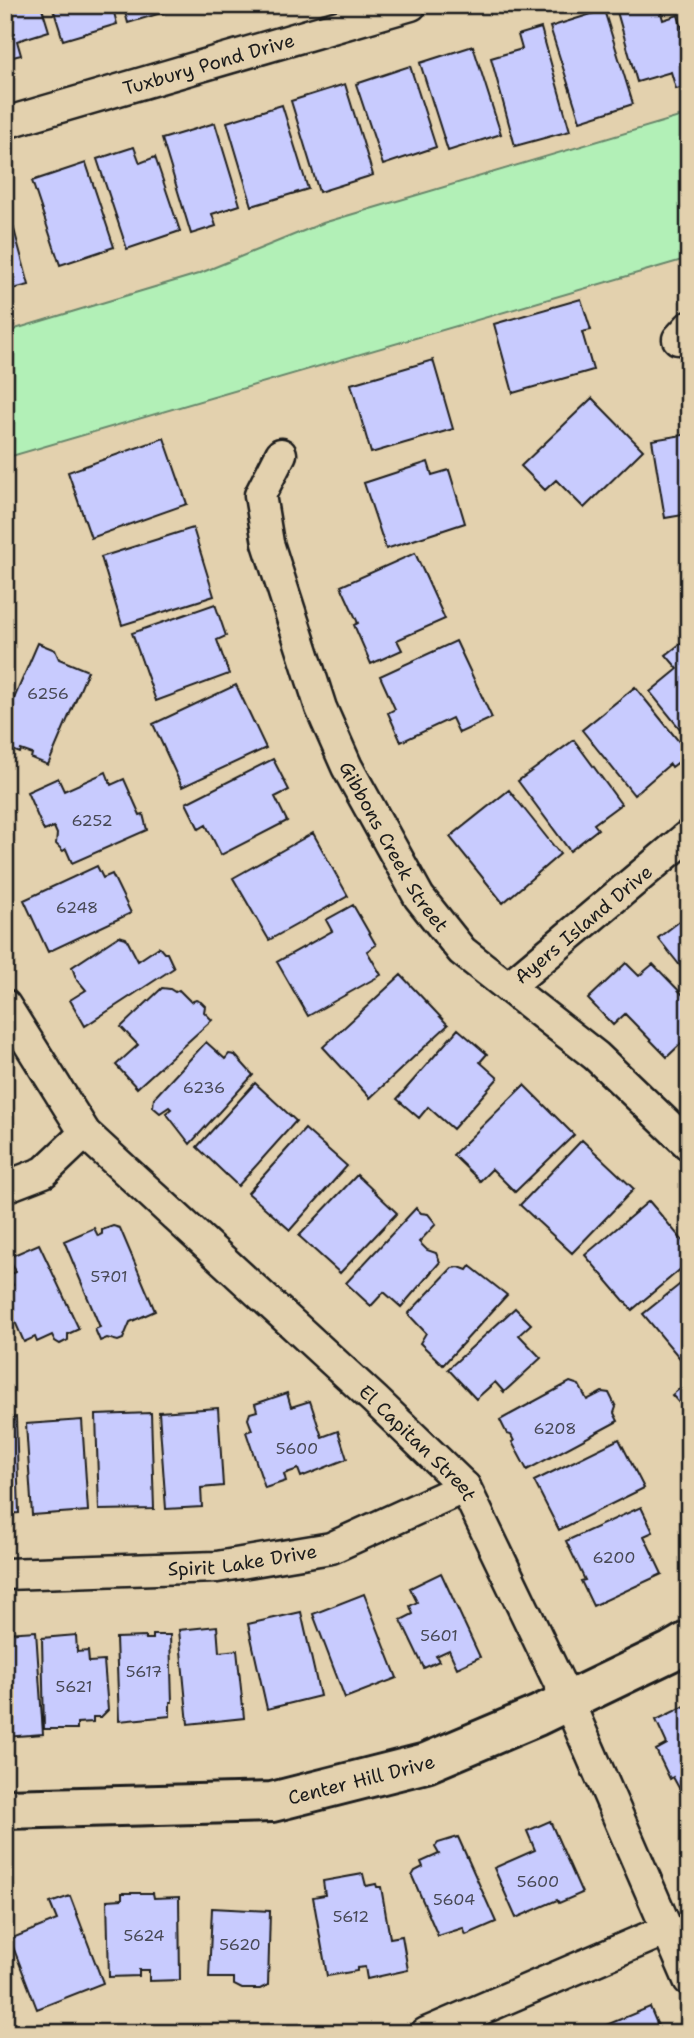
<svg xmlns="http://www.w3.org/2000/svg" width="694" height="2038" viewBox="0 0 694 2038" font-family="'Shantell Sans',sans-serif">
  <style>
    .green { fill: #b2f0b7; stroke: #67866a; stroke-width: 2 }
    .building { fill: #c8cbfe; stroke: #1c1c1c; stroke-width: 2 }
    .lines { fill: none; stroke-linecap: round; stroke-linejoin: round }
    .minor-casing { stroke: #1c1c1c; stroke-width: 35 }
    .tertiary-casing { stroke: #1c1c1c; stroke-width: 44 }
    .minor { stroke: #e3d1ae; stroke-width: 30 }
    .tertiary { stroke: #e3d1ae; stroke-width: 38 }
    .labels { text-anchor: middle; stroke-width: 5; stroke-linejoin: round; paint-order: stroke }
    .number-label { font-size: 16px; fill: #474854 }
    .street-label { font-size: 19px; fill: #1c1c1c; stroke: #e3d1ae }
  </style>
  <rect width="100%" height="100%" fill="#e3d1ae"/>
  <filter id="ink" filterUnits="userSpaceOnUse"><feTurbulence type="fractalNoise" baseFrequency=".0143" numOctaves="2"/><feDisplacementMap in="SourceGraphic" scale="14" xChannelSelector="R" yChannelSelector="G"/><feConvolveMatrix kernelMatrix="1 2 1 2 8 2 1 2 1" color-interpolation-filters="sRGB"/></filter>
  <g filter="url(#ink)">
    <!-- green -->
    <path class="green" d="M689,114v144l-684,200v-126l193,-58 125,-51z"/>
    <!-- building -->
    <path class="building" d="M5,5h36l8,26 -32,10 4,14 -16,4z
      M52,5h60l5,19 -54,16z
      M123,5h58v2l-53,16z
      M624,5h35l4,15 15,-5 11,37v34l-13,3 -5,-17 -34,10 -21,-74z
      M604,10l29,94 -53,17 -30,-94z
      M541,28l29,103 -55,15 -24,-88 31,-9 -4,-14z
      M473,46l28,88 -53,17 -28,-88z
      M410,66l26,81 -53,18 -27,-81z
      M345,84l28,91 -54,17 -28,-91z
      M282,105l26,84 -56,17 -25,-84z
      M215,123l25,82 -28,9 4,12 -25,8 -29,-95z
      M134,147l6,16 15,-6 25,74 -53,18 -30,-90z
      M86,163l28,84 -54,18 -28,-84z
      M5,196l24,89 -24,6z
      M581,299l10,31 -9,2 11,38 -80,23 -19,-69z
      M433,360l20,69 -82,24 -20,-69z
      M592,398l51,52 -59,58 -28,-28 -11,10 -24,-24z
      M689,434v80l-24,4 -13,-78z
      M164,438l23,66 -96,34 -23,-66z
      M428,462l4,13 17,-5 16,53 -79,26 -22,-66z
      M193,528l21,68 -92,29 -21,-68z
      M415,553l30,66 -48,21 5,10 -31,14 -17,-39 4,-2 -17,-37z
      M215,604l11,32 -9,4 12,34 -73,27 -24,-68z
      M689,637v103l-39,-48 28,-23 -12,-14z
      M456,641l36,77 -33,15 -7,-15 -51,24 -13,-29 7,-4 -15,-33z
      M38,643l17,7 4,9 29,12 -40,94 -17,-7 1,-4 -11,-4 -1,3 -15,-6v-32h2z
      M236,685l30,63 -84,39 -29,-63z
      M635,687l54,67 -17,13 -2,-3 -36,31 -52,-65z
      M574,740l47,64 -27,20 4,5 -28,22 -52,-70z
      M273,759l16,31 -14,7 12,24 -66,34 -15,-30 -7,4 -13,-26z
      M106,772l5,13 13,-6 16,36 3,-1 4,16 -75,33 -6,-14 -3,2 -7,-7 1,-10 -3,-7 -10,4 -17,-39 31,-14 6,13z
      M509,790l51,64 -57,49 -53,-66z
      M313,833l35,63 -79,44 -36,-62z
      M97,866l6,12 9,-4 19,39 -83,39 -24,-52z
      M353,905l23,40 -9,6 14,24 -73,41 -31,-54 55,-31 -6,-11z
      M689,914v63l-31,-39z
      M119,936l7,2 12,23 21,-14 5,6h3l7,15 -89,58 -15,-26 16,-10 -10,-12 -4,-11z
      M626,963l13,13 14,-12 36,37v35l-22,21 -42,-43 -12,11 -25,-26z
      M401,975l47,50 -78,73 -47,-51z
      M162,988l8,1 5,3 4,-2 12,12 5,-2 5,2 4,4 -1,6 8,8 -75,68 -21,-23 22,-20 -17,-18z
      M458,1029l29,25 -7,8 18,16 -45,51 -25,-22 -9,11 -22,-19z
      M206,1042l19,17 4,-5 6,1 18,20 -63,69 -24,-31 5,-4 -2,-2 -9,6 -7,-6 1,-9z
      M255,1083l41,38 -58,65 -41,-39z
      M524,1085l50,50 -59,57 -23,-23 -12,12 -27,-26z
      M305,1129l42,37 -57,64 -42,-37z
      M582,1140l52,49 -62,64 -52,-48z
      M357,1175l40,38 -57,60 -41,-37z
      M649,1201l40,47v14l-57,48 -47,-55z
      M416,1208l5,5 7,1 8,10 -17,18 8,8 9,3 4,9 -39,45 -17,-15 -13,14 -25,-23z
      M113,1226l7,2 35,83 -25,11 -7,17 -5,2 -11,-3 -7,3 -5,-12 5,-2 -36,-86 30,-13 4,8 4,-2v-4z
      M39,1244l40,85 -11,5v6l-8,4 -5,-3 -3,-6 -15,7 -2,-5 -11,5 -19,-43v-10l8,-4 -4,-10 7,-3 -7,-15z
      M470,1266l37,29 -64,70 -23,-22 6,-10 -18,-19 44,-46 7,-1 8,3z
      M689,1277v90l-1,1 -45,-54z
      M515,1308l16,16 -12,11 22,23 -37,34 -9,-10 -19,17 -28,-30z
      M689,1381v33l-17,-19z
      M570,1382l9,3 8,15 15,-8 7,1 7,14 -2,6 4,8 -91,49 -15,-28 2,-1 -3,-6 -4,-1 -7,-14z
      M287,1393l4,14 19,-6 12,36 16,-6 9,28 -46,18 -3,-8 -14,5 2,7 -21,7 -19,-56 6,-2 -4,-11 2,-6 7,-2 -2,-7z
      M218,1408l5,78 -22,2 1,19 -36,2 -7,-97z
      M151,1413l3,96 -55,1 -3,-95z
      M16,1417l3,96 -14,1v-96z
      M82,1420l6,91 -56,4 -6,-91z
      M619,1439l25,49 -85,42 -25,-49z
      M641,1507l12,25 -9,4 18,38 -69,32 -12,-25 4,-1 -19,-39z
      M441,1573l39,84 -23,11 -8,-18 -13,6 3,5 -15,7 -23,-48 12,-6 -3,-8 7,-4 -7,-14z
      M364,1594l33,84 -52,20 -32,-84z
      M301,1612l19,84 -53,13 -19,-85z
      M217,1626l2,26 18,-2 7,68 -56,6 -9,-94z
      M36,1631l7,103 -38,3v-104z
      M76,1635l1,17 11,-1 1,11 15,-1 4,49 -7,7h-8v5l-16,1v6h-33l-2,-91z
      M153,1635h17l2,67h-2v14l-51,5 -3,-83 30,-1v2h7z
      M689,1704v79l-10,5 -6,-11 -3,2 -14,-29 11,-6 -11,-24z
      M550,1821l32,72 -23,10 -2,-3 -41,18 -22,-50 41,-18 -8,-19z
      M458,1837l38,85 -30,13 -3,-7 -25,8 -26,-60 3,-5 8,-4 -2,-5 18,-8 -4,-7 3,-4z
      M363,1874l3,12 10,-2 1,3h4l9,51 12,-2 6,34 -41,9 -2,-12 -8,1v3l-30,5 -14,-79 12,-2 -2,-14z
      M122,1893h31l1,5 25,-1 1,83 -31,1v-11h-10v6l-30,1 -2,-77 15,-1z
      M70,1896l33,87 -66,26 -27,-70 47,-19 -7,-17z
      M212,1908l58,3 -2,74 -8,4h-18l-8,-4v-7h-25z
      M650,2007l11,26h-74z"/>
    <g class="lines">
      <!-- minor casing -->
      <g class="minor-casing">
        <g id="minor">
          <path id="s1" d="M5,123l406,-118"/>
          <path d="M678,339l11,-12"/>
          <path id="s2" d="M281,454l-21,41 8,48 53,165 26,59 72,130 43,54 134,105 93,89"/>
          <path id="s3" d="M508,987l181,-152"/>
          <path id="s4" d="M5,1005l80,128 290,267 90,87 103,214 121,279"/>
          <path d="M5,1187l39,-15 41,-39"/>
          <path id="s5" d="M5,1574l212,-7 114,-19 134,-61"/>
          <path d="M426,2033l240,-103"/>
        </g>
      </g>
      <!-- tertiary casing -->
      <g class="tertiary-casing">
        <g id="tertiary">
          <path id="s6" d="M5,1809l267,-7 154,-39 111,-47 135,-65 17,-10"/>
        </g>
      </g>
      <!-- minor -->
      <use href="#minor" class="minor"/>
      <!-- tertiary -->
      <use href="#tertiary" class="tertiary"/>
    </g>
  </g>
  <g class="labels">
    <!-- number labels -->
    <g class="number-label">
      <text x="48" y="699">6256</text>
      <text x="92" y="826">6252</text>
      <text x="77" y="913">6248</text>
      <text x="204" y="1093">6236</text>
      <text x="109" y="1282">5701</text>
      <text x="555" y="1434">6208</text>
      <text x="297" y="1454">5600</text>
      <text x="614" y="1563">6200</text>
      <text x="439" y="1641">5601</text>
      <text x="144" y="1677">5617</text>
      <text x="74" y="1692">5621</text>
      <text x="538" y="1887">5600</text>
      <text x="454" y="1905">5604</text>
      <text x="351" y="1922">5612</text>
      <text x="144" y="1941">5624</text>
      <text x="240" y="1950">5620</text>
    </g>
    <!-- street labels -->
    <g class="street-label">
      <text dy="7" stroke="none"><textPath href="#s1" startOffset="212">Tuxbury Pond Drive</textPath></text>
      <text dy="7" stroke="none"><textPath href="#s2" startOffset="425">Gibbons Creek Street</textPath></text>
      <text dy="7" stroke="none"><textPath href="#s3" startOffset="98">Ayers Island Drive</textPath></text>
      <text dy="7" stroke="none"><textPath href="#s4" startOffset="606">El Capitan Street</textPath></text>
      <text dy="7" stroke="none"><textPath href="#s5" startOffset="238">Spirit Lake Drive</textPath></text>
      <text dy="7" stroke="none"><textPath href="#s6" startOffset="359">Center Hill Drive</textPath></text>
    </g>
  </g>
  <!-- margin -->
  <rect width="694" height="2038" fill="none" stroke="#e3d1ae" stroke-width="28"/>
  <rect x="14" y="14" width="666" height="2010" fill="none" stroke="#1c1c1c" stroke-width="2.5" filter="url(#ink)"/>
</svg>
